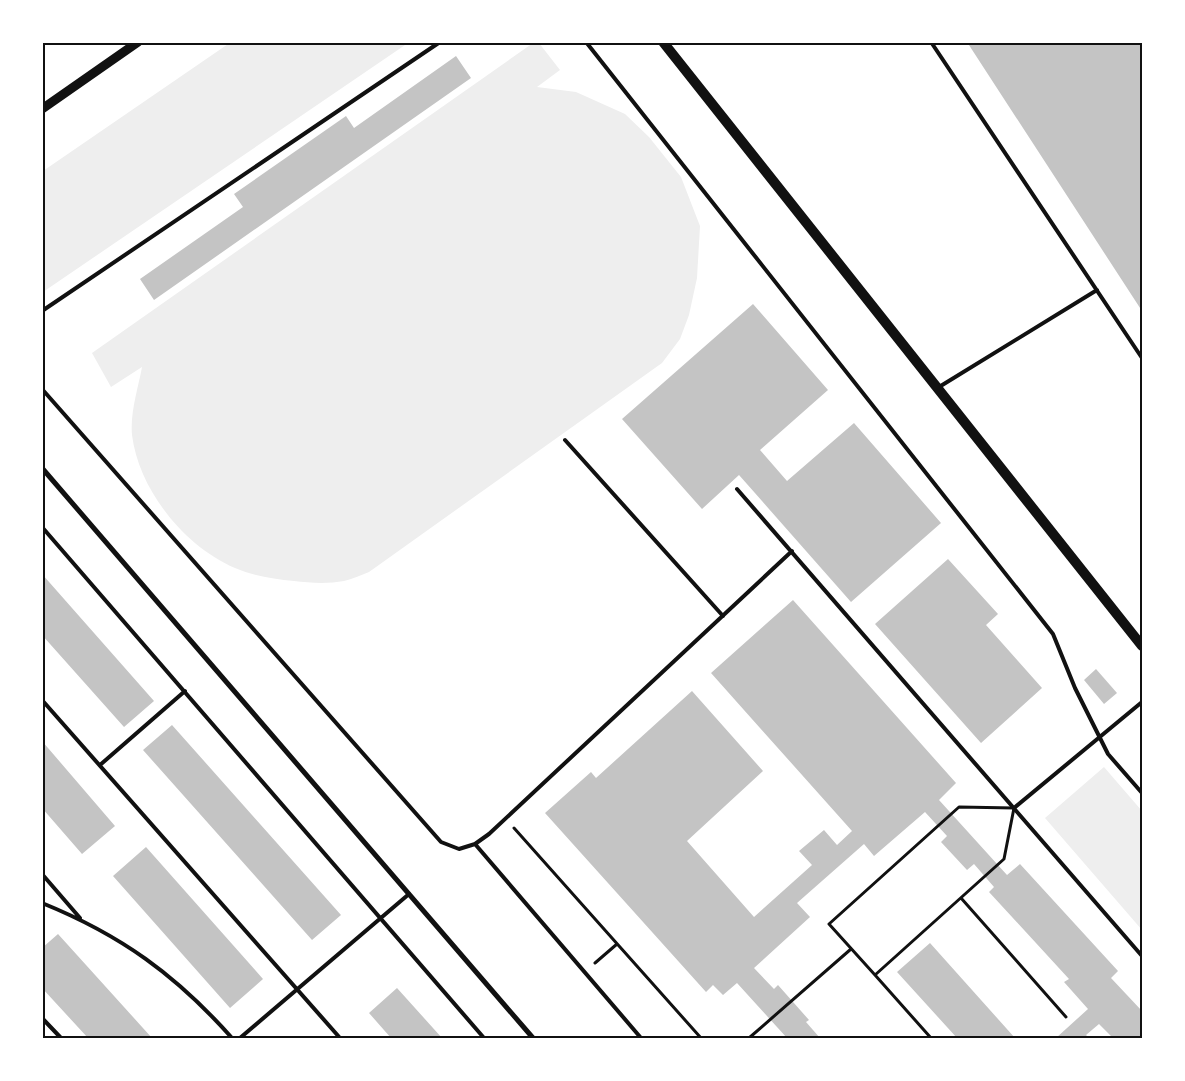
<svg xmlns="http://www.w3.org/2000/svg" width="1185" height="1081" viewBox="0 0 1185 1081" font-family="'IBM Plex Serif',serif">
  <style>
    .green { fill: #eee }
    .building { fill: #c4c4c4 }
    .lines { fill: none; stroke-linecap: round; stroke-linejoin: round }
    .path { stroke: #111; stroke-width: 3 }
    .service { stroke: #111; stroke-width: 4 }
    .minor { stroke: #111; stroke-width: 5 }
    .tertiary { stroke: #111; stroke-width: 9 }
    .secondary { stroke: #111; stroke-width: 10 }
    .neatline { fill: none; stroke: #111; stroke-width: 2 }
  </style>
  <rect width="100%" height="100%" fill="#fff"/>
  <!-- green -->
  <path class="green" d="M231,42l177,1 -365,249v-121z
    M533,43h6l21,27 -23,17 39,5 49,22 24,23 32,40 19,49 -3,52 -8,37 -9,24 -18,24 -293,209c-8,3 -17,7 -25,9 -16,3 -34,2 -50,0 -20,-2 -40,-5 -59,-13 -51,-22 -96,-78 -103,-133 -2,-23 6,-46 10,-68l-31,20 -19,-34z
    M1104,767l38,44v119l-97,-112z"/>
  <!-- building -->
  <path class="building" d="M967,42h175v269z
    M456,56l15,22 -317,222 -14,-21 103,-72 -9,-13 112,-78 8,12z
    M753,304l75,86 -68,60 27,31 67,-58 87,100 -90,79 -112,-127 -37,34 -80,-90z
    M948,559l50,55 -12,11 56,63 -61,55 -106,-119z
    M42,574l112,127 -30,26 -82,-92z
    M793,600l163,183 -17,17 68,75 13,-11 98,107 -7,7 31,33v27h-29l-14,-14 -13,11 3,3h-33l32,-29 -24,-27 5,-3 -80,-87 5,-5 -20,-23 -7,6 -26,-28 6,-6 -22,-24 -51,44 -10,-12 -67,59 13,14 -56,51 20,21 4,-4 31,35 -3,2 14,16h-33l-50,-55 -14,12 -10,-10 -7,7 -161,-179 46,-41 5,6 96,-87 71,80 -76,70 67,76 58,-52 -13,-14 25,-21 13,15 15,-14 -141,-158z
    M1096,669l21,24 -13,11 -20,-24z
    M172,725l169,190 -29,25 -169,-190z
    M42,741l73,85 -33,28 -40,-46z
    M146,847l117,132 -33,29 -117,-132z
    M58,934l94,104h-64l-46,-50v-40z
    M930,943l85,95h-58l-60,-66z
    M397,988l45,50h-51l-22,-25z"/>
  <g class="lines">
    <!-- path -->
    <path class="path" d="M959,807l55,1 -10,51 -129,116 -46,-51z
      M514,828l187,210
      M961,898l105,119
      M595,963l22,-19
      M875,975l56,63
      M749,1038l102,-89"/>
    <!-- service -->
    <path class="service" d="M586,42l467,592 22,54 33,66 34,39
      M931,42l211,316
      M42,311l398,-269
      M939,387l158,-97
      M42,389l399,453 18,7 16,-5 14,-10 303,-283
      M565,440l158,176
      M737,489l405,467
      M42,527l442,511
      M42,700l298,338
      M100,765l85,-74
      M1014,808l128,-106
      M475,844l166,194
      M42,874l38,44
      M42,903c79,32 134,72 190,135
      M42,1018l19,20
      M240,1038l169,-144"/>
    <!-- minor -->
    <path class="minor" d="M42,468l491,570"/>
    <!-- tertiary -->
    <path class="tertiary" d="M42,109l96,-67"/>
    <!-- secondary -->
    <path class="secondary" d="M663,42l479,604"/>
  </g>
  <!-- border -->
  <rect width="1185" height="1081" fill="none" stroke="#ffffff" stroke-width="88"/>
  <rect x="44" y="44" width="1097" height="993" class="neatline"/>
</svg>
